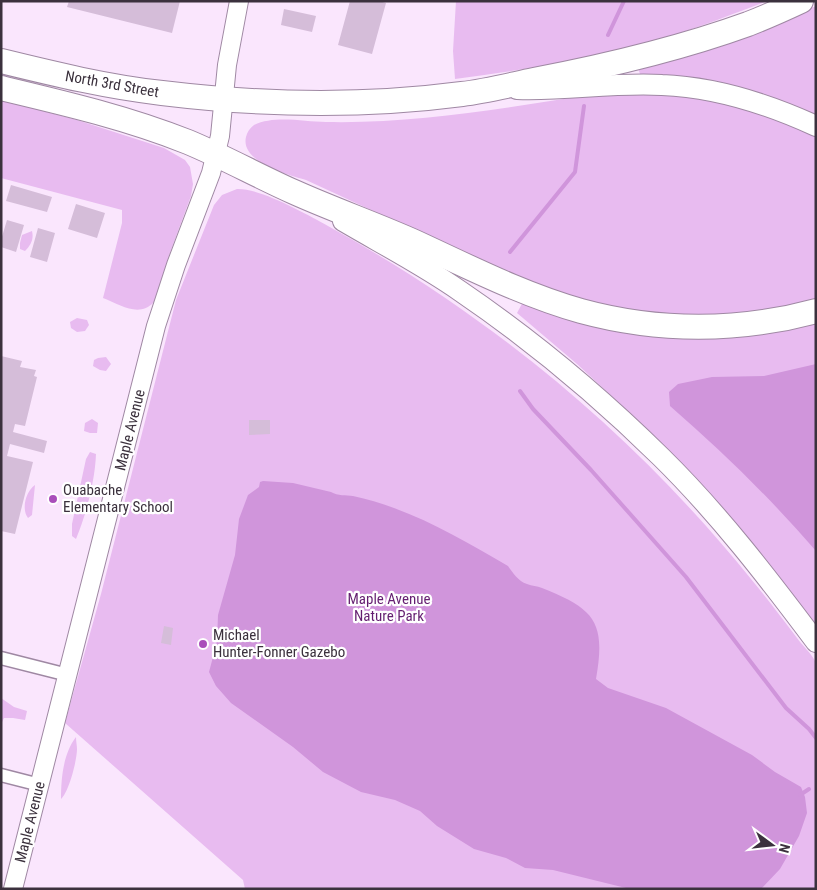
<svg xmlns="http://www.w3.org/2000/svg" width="817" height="890" viewBox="0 0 817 890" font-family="'Roboto Condensed',sans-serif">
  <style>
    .green { fill: #e8bbf0 }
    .water { fill: #d095db }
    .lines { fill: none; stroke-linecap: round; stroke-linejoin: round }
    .stream { stroke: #d095db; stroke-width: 4 }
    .building { fill: #d5bdd9 }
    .street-casing { stroke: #9f88a3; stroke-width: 15 }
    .secondary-casing { stroke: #9f88a3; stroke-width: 20 }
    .primary-casing { stroke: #9f88a3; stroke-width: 22 }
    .highway-casing { stroke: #9f88a3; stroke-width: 26 }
    .street { stroke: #fff; stroke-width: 12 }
    .secondary { stroke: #fff; stroke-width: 18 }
    .primary { stroke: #fff; stroke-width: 20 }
    .highway { stroke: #fff; stroke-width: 24 }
    .poi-dot { fill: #a94eba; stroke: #fff; stroke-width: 2 }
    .labels { text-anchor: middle; stroke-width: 4.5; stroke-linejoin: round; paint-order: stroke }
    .street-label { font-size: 15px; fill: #3b313d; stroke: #fff }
    .poi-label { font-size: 15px; fill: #3b313d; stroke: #fff; text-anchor: start }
    .park-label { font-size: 15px; fill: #641e70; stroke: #fff }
  </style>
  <rect width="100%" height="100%" fill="#fae6fd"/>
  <!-- green -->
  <path class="green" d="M456,1h311c-44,17 -89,34 -134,46 -58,15 -118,24 -178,32l-2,-28z
    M816,6v111l-175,-40 -3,-9 155,-52z
    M602,93l82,2 70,14 62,24v168l-59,14 -86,3 -89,-15 -92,-38 -184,-85c-17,-5 -66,-18 -60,-43 1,-5 4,-9 8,-12 21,-10 50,-3 72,-3 93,2 185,-15 276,-29z
    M1,100l76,20 87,28 21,12 5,7 3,17 -2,12 -20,54 -17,52c-15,16 -33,3 -51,-4l19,-75v-13l-121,-32z
    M237,189c23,-1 69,25 91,37 163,90 306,208 423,353 16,19 31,39 46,59 5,7 14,15 18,23 2,8 1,39 1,49 0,60 0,119 0,179h-571l-2,-9 -178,-157 36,-129 75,-294 38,-95 8,-10z
    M32,231c2,8 -1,14 -7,20l-5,-2v-6l2,-8z
    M524,300l37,13 255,7v306l-51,-67 -57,-68 -62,-63 -69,-64 -60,-51z
    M77,318l10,2 2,5 -4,6 -8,1 -6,-4 -1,-6z
    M106,357l5,7 -5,7 -6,-1 -7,-4 1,-6 4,-2z
    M92,419l6,4 -1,10h-7l-6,-2 1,-8z
    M90,452l6,2c-1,27 -10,61 -20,85l-4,-3v-12l14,-65z
    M35,485l-3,30 -4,3c-7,-9 -2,-27 7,-33z
    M1,698l13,9 13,4 -2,9 -12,-2h-9l-3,6z
    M76,737c0,4 1,9 1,12 0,11 -8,43 -16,50 0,-20 2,-45 15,-62z"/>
  <!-- water -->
  <path class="water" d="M816,364v187c-45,-52 -94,-100 -146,-145l-1,-14 9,-8 34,-7 52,-1z
    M263,481l30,2 38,9c7,4 15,3 22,4 14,3 28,7 41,12 41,15 76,36 114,58 5,7 10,15 19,18 5,2 10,2 15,4 53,21 64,34 54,91l12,9 58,20 86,47 23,17 26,15 4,10 2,16 -8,23 -19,33 -19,20h-131l-77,-19 -28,-2 -19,-10 -32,-9 -37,-23 -17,-15 -25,-11 -34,-8 -38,-20 -30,-25 -62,-44 -15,-17 -7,-14 8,-30 1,-27 17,-60 4,-36 9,-24 11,-8 1,-5z"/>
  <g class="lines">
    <!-- stream -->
    <path class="stream" d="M608,35l16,-34
      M510,252l65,-80 9,-66
      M520,391l13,18 58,61 95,107 100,131 23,21 7,9
      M800,795l9,-6"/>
  </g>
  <!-- building -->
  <path class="building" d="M69,1h111l-8,32 -105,-26z
    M350,1h29l7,2 -14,51 -34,-9z
    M284,9l32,7 -4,16 -31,-7z
    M11,185l41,12 -5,15 -41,-11z
    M76,204l29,9 -8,25 -29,-9z
    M7,220l17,5 -8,27 -15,-5v-7z
    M38,228l17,5 -8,29 -17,-5z
    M1,356l21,5 -2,6 16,3 -2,6 3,1 -12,49 -10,-2 -2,8 34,9 -3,12 -34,-9 -3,12 26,6 -18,72 -14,-3z
    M249,420h21v14l-21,1z
    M164,626l9,2 -2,17 -10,-2z
    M201,638l6,1 -2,11 -6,-1z"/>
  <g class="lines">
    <!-- street casing -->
    <g class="street-casing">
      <path id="street" d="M1,658l67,17
        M1,775l39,10"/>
    </g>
    <!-- secondary casing -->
    <g class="secondary-casing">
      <path id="secondary" d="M13,889l143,-563 20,-61 35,-92 9,-37 7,-71 12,-64"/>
    </g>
    <!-- primary casing -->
    <g class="primary-casing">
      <path id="primary" d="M517,89c48,2 96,-7 145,-4 52,2 106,19 154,41
        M343,221c39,23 80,44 117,70 72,49 139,105 201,166 57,56 107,121 155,185"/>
    </g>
    <!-- highway casing -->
    <g class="highway-casing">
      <path id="highway" d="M1,61c53,13 107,26 161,32 99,12 201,14 300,1 24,-3 48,-9 72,-14 73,-14 145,-31 214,-56 18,-7 36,-15 53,-23
        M1,88c63,15 127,30 187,54 36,15 70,34 106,50 40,18 83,33 123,51 54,25 107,52 164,68 77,21 158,21 235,0"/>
    </g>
    <!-- street -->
    <use href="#street" class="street"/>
    <!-- secondary -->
    <use href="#secondary" class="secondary"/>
    <!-- primary -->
    <use href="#primary" class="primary"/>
    <!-- highway -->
    <use href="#highway" class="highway"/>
  </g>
  <!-- markers -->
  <g class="poi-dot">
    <circle cx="53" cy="499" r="5"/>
    <circle cx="203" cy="644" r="5"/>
  </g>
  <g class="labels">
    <!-- street labels -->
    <g class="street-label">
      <text transform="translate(112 84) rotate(10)" y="5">North 3rd Street</text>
      <text transform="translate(130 430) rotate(-76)" y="5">Maple Avenue</text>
      <text transform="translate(30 822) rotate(-76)" y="5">Maple Avenue</text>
    </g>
    <!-- poi labels -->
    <g class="poi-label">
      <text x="63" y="495">Ouabache<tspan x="63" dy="17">Elementary School</tspan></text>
      <text x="213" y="640">Michael<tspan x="213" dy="17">Hunter-Fonner Gazebo</tspan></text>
    </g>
    <!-- park labels -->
    <g class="park-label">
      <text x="389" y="604">Maple Avenue<tspan x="389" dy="17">Nature Park</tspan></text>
    </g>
  </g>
  <!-- border -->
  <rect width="817" height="890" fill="none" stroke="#3b313d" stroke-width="5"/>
  <!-- north arrow -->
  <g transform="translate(772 845) rotate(105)" stroke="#ffffff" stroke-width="4" paint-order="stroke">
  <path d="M0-4L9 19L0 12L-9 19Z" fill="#3b313d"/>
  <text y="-8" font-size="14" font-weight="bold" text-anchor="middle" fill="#3b313d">N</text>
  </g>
</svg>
